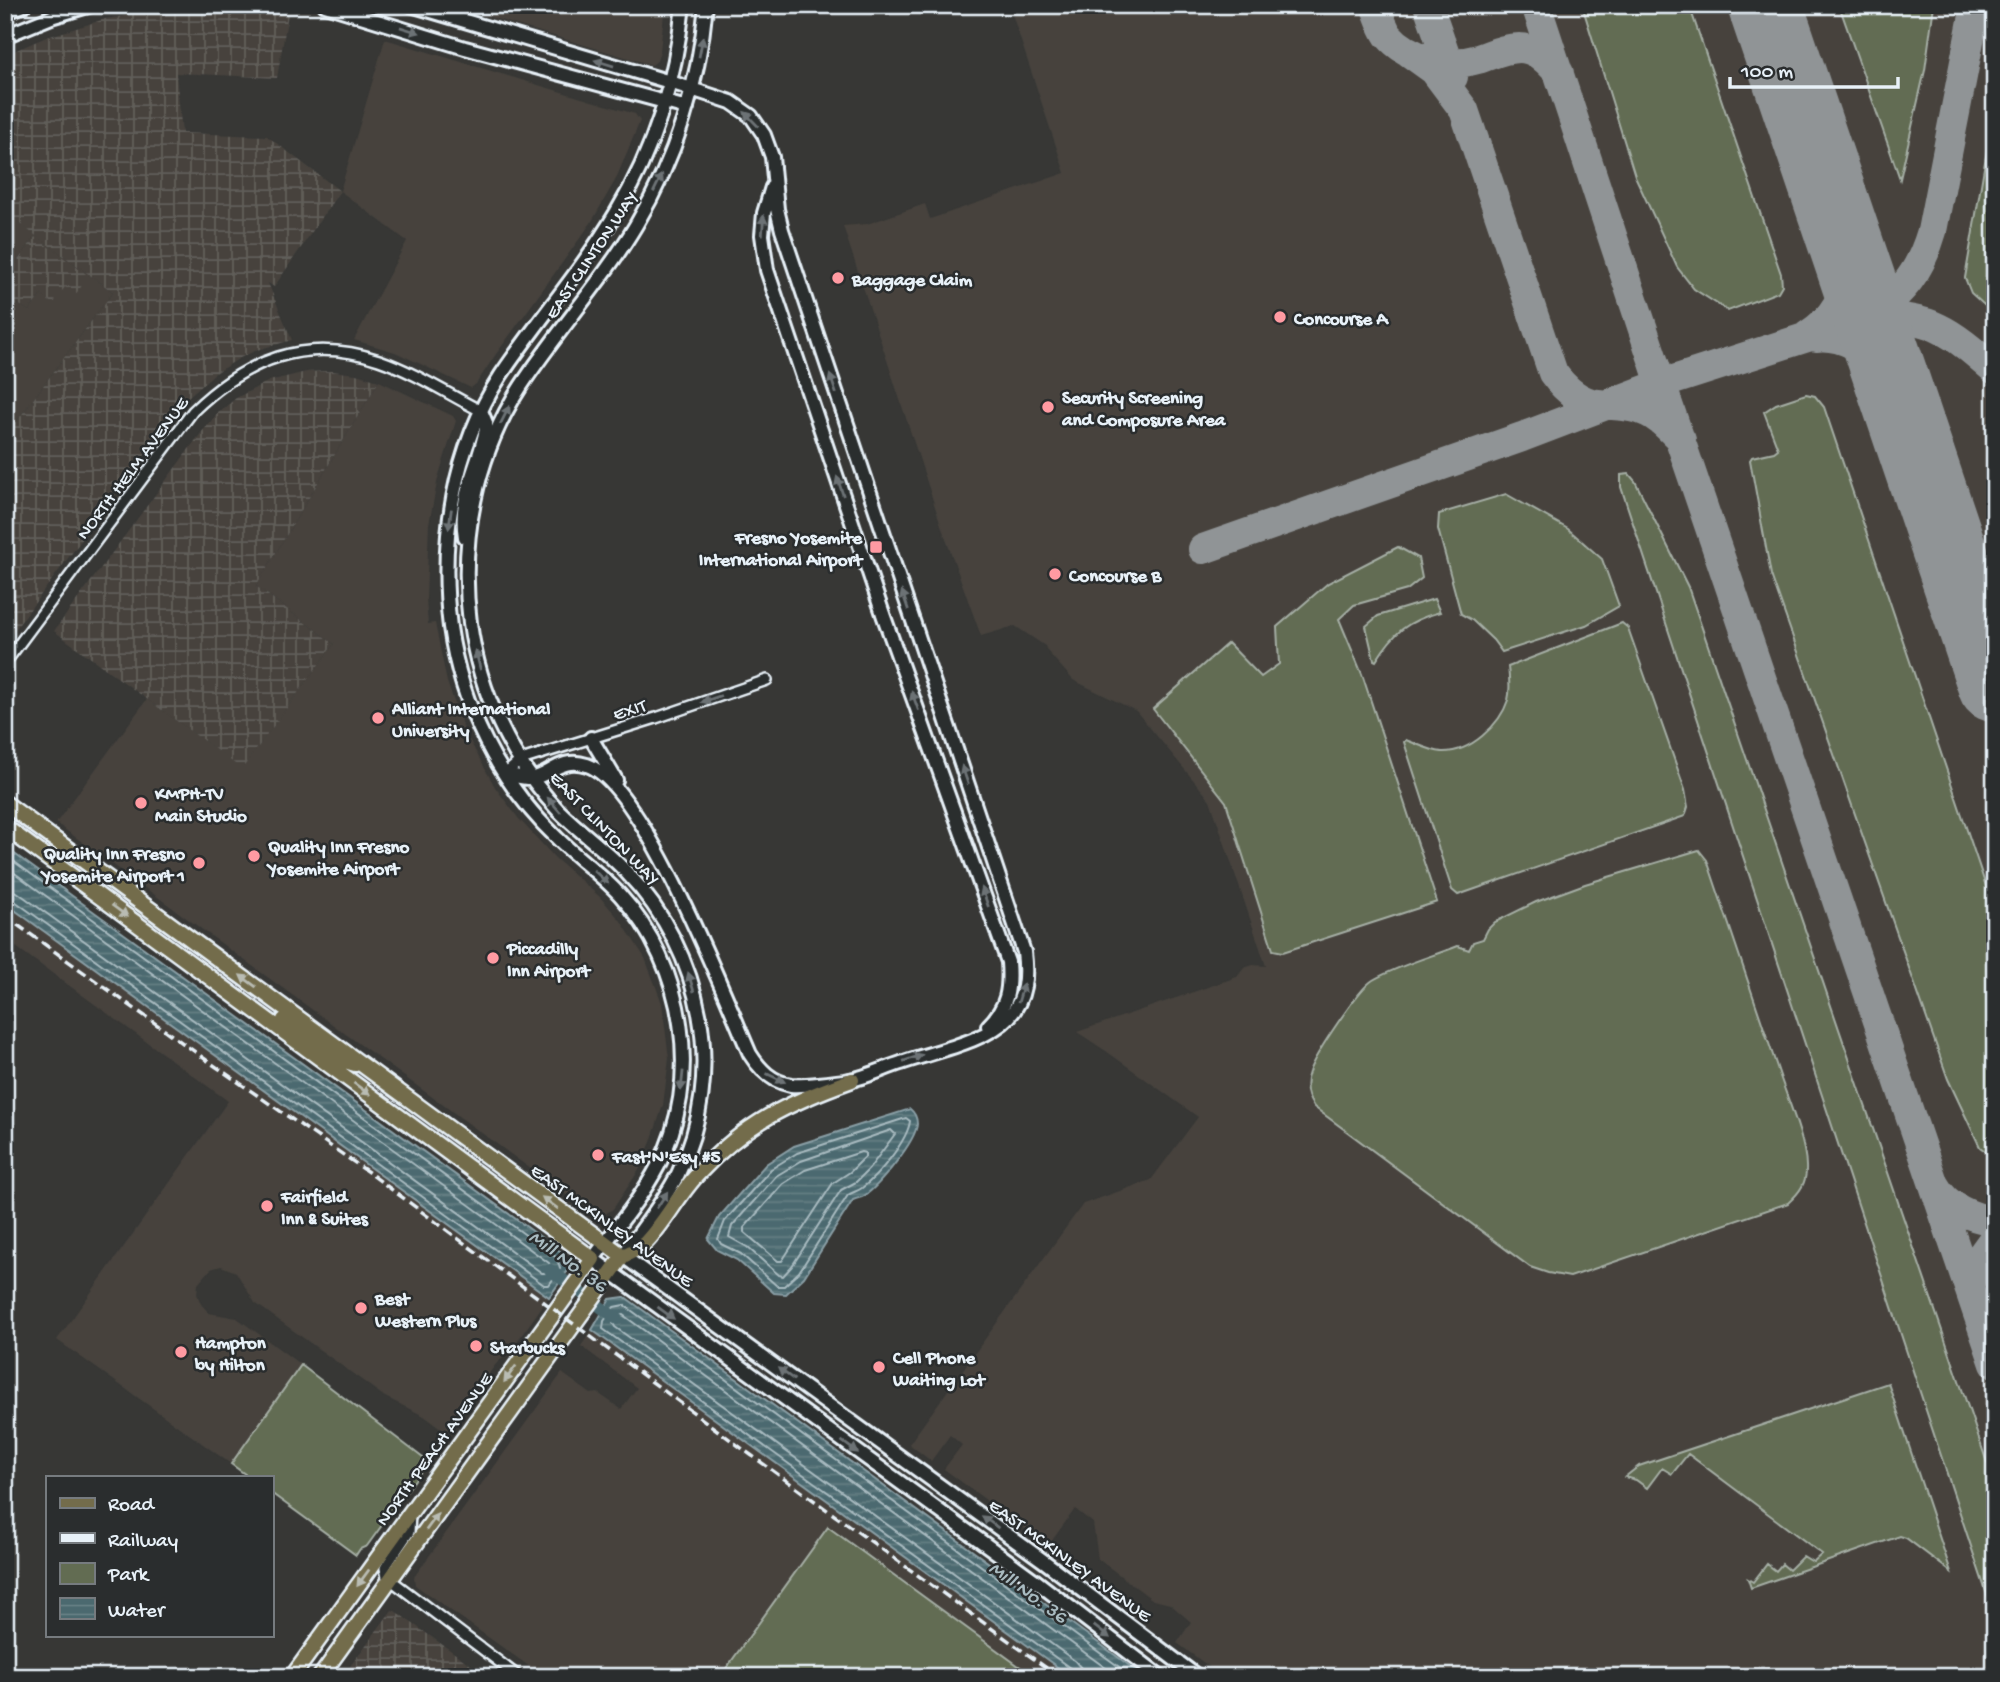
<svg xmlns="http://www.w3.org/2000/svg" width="2000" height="1682" viewBox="0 0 2000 1682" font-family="'Gochi Hand',sans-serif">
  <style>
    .built { fill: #46423d }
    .industrial { fill: url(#industrial-grid) }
    .green { fill: #626c52; stroke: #a5aea5; stroke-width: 2 }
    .water { fill: url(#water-rules); stroke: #8a9fa6; stroke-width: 2 }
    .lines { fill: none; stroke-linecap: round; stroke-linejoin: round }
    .shore { stroke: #a9bbc1; stroke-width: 2 }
    .canal { stroke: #4b696f; stroke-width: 12 }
    .taxiway { stroke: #909496; stroke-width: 30 }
    .runway { stroke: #909496; stroke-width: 75 }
    .minor-casing { stroke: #e8f1f8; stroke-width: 14 }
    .secondary-casing { stroke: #e8f1f8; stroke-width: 18 }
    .primary-casing { stroke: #e8f1f8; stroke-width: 19 }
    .minor { stroke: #2a2d2e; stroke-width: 9 }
    .secondary { stroke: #2a2d2e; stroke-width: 12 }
    .primary { stroke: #736c4b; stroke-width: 14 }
    .rail { stroke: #e8f1f8; stroke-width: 3.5; stroke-dasharray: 10 5; stroke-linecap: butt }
    .oneway { fill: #6c7275 }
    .oneway2 { fill: #b9bcb3 }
    .poi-dot { fill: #ff9aa2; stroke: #2a2d2e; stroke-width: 2.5 }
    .labels { text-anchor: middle; stroke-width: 5; stroke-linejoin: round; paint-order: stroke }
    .street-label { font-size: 19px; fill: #e8f1f8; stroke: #2a2d2e }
    .poi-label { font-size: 19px; font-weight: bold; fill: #e8f1f8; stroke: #2a2d2e; text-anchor: start }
    .water-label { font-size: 21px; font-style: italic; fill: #a9bbc1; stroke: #2a2d2e }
  </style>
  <defs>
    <pattern id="industrial-grid" width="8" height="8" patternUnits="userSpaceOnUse" patternTransform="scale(1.75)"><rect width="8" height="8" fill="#46423d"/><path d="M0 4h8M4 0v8" fill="none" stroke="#615e5a"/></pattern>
    <pattern id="water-rules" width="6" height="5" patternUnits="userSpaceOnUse" patternTransform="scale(1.75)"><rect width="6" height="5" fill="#4b696f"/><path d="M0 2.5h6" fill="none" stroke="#657f84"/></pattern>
  </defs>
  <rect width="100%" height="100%" fill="#373735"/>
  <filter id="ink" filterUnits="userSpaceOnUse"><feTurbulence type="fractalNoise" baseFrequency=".0143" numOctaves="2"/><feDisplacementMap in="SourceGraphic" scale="14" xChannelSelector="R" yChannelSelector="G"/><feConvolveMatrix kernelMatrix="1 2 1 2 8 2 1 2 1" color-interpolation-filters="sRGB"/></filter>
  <g filter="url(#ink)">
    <!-- built -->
    <path class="built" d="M448,5h217l-5,46 -3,10 -5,4z
      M1009,5h986v1672h-772l-46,-34 14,-21 -21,-18 -17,-4 -55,-41 -5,-36 -18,-14 -27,37 -104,-77 18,-24 -12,-10 -19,26 -22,-17 174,-240 68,-24 47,-63 -92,-66 -29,-19 160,-55 7,-9 9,-3 13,1 -56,-166 -74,-89 -63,-31 -26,-29 -2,-5 -30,-20 -34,10 -38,-105 -100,-305 24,-2 58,-20 5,15 135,-46z
      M385,39l250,75 5,7 -24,58 -25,44 -97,134 -18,27 -5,4 -76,-36 -41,-12 53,-99 -67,-50z
      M13,218l100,74 -108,145v-47l4,-4 -4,-3v-64l13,-15 11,7 12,-16 12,8 -18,-66 -30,41v-49z
      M379,381l74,35 3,5 -18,57 -9,46 -3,75 2,25 7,-1 12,59 18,50 30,55 24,32 36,39 45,39 21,24 24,37 17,45 7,56 -6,46 -12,37 -12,28 -26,39 -11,7 -8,-1 -538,-392 91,-124 95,69 92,-124 -78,-58z
      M5,903l544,394 -38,53 -15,14 -31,43 -10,20 -10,4 -21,-15 -39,-19 -130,-94 -19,-31 -15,-6 -10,3 -13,15 -1,10 4,10 8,9 28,5 64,47 -70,99 -174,-124 171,-239 -223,-162z
      M592,1330l479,347h-37l-206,-150 -108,150h-176l-129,-92 -1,-8 148,-204 29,21 7,-1 23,16 16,-21 -56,-42z"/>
    <!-- industrial -->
    <path class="industrial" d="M200,7l33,1 55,6 -11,64 -101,-5 6,60 85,3 73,55 -66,96 -6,-4 24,57 -35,10 -17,8 -26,16 -26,23 -183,246v-206l108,-145 -100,-73 -8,10v-174l39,-17 61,-19 64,-10z
      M35,237l54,39 -14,19 -10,-8 -12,17 -12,-9 -12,16 -11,-7 -12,16 -1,-42z
      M332,371l24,3 23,7 -123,205 78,58 -92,125 -188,-138 147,-198 17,-20 18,-15 33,-17 37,-9z
      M392,1610l3,1 93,66h-146z"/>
    <!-- green -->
    <path class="green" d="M1582,5h107l92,269 1,11 -4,7 -50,19 -34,-22 -17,-22 -42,-91z
      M1839,5h95l-9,65 -25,109z
      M1995,104v211l-24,-22 -6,-15z
      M1806,394l9,2 9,11 171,506v245l-15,-11 -32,-68 -177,-504 -21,-115 2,-3 22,-5 4,-3 -14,-37 12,-8z
      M1629,474l6,7 53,106 307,899v133l-374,-1132v-12z
      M1506,494l62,35 34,30 17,47 -33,19 -84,27 -9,-12 -21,-20 -11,-6 -23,-85 1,-15z
      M1398,547l20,11 4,20 -15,12 -53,15 -15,14 23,55 75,228 -154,50 -10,-2 -47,-148 -73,-93 75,-66 33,34 18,-13 -2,-37 51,-44z
      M1434,599l6,13c-33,9 -46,20 -64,49l-2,-1 -8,-34 12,-10z
      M1622,623l6,5 57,162 3,17 -3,9 -227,79 -6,-5 -48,-148 2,-2c11,4 25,11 36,12 28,1 58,-27 66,-52 3,-11 1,-23 0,-33z
      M1699,850l8,10c25,73 50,146 74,219 8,23 25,64 25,87 1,17 -6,26 -18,37l-218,74 -22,-4 -18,-6 -216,-160c-8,-11 -10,-22 -5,-35 5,-16 50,-84 64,-92 26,-15 57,-23 85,-34l11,4 4,-8 10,-3 5,-10 7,-7 41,-20 49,-18z
      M301,1365l122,93 1,9 -57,79 -7,3 -4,6 -85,-62v-16h-22l-18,-13z
      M1888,1383l63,189 -45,-34 -6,-2 -149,52 -3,-9 5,3 14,-18 9,7 6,-7 7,6 14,-14 10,6 9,-8 -134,-100 -16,20 -10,-6 -15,20 -11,-8 -11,-3 14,-11z
      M828,1527l206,150h-314z"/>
    <!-- water -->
    <path class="water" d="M5,847l559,407 5,15 -20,28 -544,-394z
      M910,1109c5,4 7,8 7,15 -1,17 -38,62 -53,72 -3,2 -7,2 -11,4l-49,77 -18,17 -12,-1 -37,-33 -20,-10 -9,-11 11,-22 47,-53 28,-18z
      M624,1297h1l520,380h-74l-479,-347 18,-31z"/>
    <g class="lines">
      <!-- shore -->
      <path class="shore" d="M5,855l552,403 3,11 -11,16h-5l-532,-386 -7,-2
        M5,866l544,397 1,5 -4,5h-4l-525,-381 -12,-3
        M906,1118l4,3c-2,19 -32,55 -48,67 -4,3 -9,4 -14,7l-49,77 -15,14h-7l-36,-32 -20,-10 -3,-5 7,-18 46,-52 26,-16z
        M891,1130l4,4 -26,35 -13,13 -15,8 -49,76 -9,10 -4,-1 -32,-28 -18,-10 3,-11 44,-50 25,-15z
        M861,1152l4,1v4l-15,15 -17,11 -51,78h-4l-34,-29v-4l39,-44 22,-14z
        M1074,1677l-4,-9 -467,-339 1,-8 10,-14 10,-2 509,372
        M1083,1677l-2,-9 -6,-7 -460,-334 -2,-4 5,-7 5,-1 495,362"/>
      <!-- canal -->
      <path class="canal" d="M550,1270l67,49"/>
      <!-- taxiway -->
      <path class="taxiway" d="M1375,5c4,10 7,21 13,30 20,24 60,33 90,24 13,-4 26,-11 41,-11 18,0 29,14 40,25
        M1428,5l25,72
        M1536,5l125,379 334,980
        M1409,52l25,18 30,40 89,263c11,15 26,29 45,31 16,2 33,0 49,8 14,6 24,18 34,28
        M1870,317c34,-26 50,-45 62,-86l44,-226
        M1808,335c23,-14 41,-41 39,-69 0,-14 -5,-29 -8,-43
        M1816,337c25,-3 52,12 67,32 10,15 15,35 22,51
        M1203,549l319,-112 139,-53 209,-67c62,-2 80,14 125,53
        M1935,1186c11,21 37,32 60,35
        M1969,1286l10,-27 16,-22"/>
      <!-- runway -->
      <path class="runway" d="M1765,5l230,680"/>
      <!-- minor casing -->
      <g class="minor-casing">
        <path id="minor" d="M5,663l188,-252c53,-51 112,-76 186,-51 35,12 69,34 102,51
          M505,774l16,-14 135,-42 111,-38
          M410,1514l-1,18 -21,31 -3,5 2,9 132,100"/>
      </g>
      <!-- secondary casing -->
      <g class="secondary-casing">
        <path id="secondary" d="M325,5l140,43 222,60
          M411,5l259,77 61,20 20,14 13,19 8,22 5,52 5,21 242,722c3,24 2,46 -15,65 -23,25 -77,35 -108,46 -16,5 -34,14 -51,17 -12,2 -47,6 -59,5 -19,-3 -31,-15 -41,-31 -25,-57 -108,-271 -163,-289 -27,-9 -38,12 -55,13 -8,1 -19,-3 -27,-4
          M683,5c-7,73 -29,145 -67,208 -34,57 -78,107 -115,162 -48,74 -62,165 -51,252 11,79 49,156 107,211 20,20 44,36 63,57 65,71 83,185 38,271 -18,34 -43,63 -65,93l440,320 128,98
          M706,5c-7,77 -30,153 -70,220 -34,57 -79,106 -115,161 -45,69 -62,155 -51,237 9,68 41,138 89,188 22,22 47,39 68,62 76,79 100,201 51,301 -15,29 -36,55 -55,82l422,306 153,115
          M5,13l19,-8
          M5,36l49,-20 37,-11
          M772,187l-8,26 -2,22 5,35 117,347 124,345c2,26 0,45 -20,64
          M465,537c-7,-42 14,-69 21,-108v-6l-5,-12
          M591,738l25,42"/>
      </g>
      <!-- primary casing -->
      <g class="primary-casing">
        <path id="primary" d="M5,803l618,453
          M5,827l588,432 -301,418
          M284,1020l54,39 17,5
          M320,1677l303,-421c8,-4 18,-8 23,-14 20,-21 32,-47 52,-68 47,-51 90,-71 154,-94"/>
      </g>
      <!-- minor -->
      <use href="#minor" class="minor"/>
      <!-- secondary -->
      <use href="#secondary" class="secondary"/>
      <!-- primary -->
      <use href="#primary" class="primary"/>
      <!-- rail -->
      <path class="rail" d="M5,916l200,143 163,113 383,283 308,222"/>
    </g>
    <!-- one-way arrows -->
    <defs><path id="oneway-solid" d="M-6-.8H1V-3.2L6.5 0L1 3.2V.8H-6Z" transform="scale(1.75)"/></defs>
    <g class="oneway">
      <use href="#oneway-solid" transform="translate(410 30) rotate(17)"/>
      <use href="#oneway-solid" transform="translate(701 47) rotate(-79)"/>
      <use href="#oneway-solid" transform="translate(604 63) rotate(-163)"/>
      <use href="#oneway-solid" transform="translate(751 119) rotate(-134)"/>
      <use href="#oneway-solid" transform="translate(658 183) rotate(-64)"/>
      <use href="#oneway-solid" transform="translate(763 225) rotate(-86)"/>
      <use href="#oneway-solid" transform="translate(833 384) rotate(-109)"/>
      <use href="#oneway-solid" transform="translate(505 415) rotate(-63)"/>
      <use href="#oneway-solid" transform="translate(840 486) rotate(-109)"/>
      <use href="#oneway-solid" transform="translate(450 519) rotate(98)"/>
      <use href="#oneway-solid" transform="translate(905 600) rotate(-109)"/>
      <use href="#oneway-solid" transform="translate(478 660) rotate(-104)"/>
      <use href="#oneway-solid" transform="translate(711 699) rotate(161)"/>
      <use href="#oneway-solid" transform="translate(915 701) rotate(-110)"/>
      <use href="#oneway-solid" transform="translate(965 775) rotate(-109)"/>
      <use href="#oneway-solid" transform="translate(554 805) rotate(-131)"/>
      <use href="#oneway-solid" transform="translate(601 877) rotate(42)"/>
      <use href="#oneway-solid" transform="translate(985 897) rotate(-109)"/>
      <use href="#oneway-solid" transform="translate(691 982) rotate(-107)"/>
      <use href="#oneway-solid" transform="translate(1021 993) rotate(-73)"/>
      <use href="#oneway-solid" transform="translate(913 1058) rotate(-19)"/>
      <use href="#oneway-solid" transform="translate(776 1078) rotate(25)"/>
      <use href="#oneway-solid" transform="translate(682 1081) rotate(96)"/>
      <use href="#oneway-solid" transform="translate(662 1200) rotate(-57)"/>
      <use href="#oneway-solid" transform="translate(666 1313) rotate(36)"/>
      <use href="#oneway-solid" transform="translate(786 1374) rotate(-144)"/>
      <use href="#oneway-solid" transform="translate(850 1447) rotate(36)"/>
      <use href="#oneway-solid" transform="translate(990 1522) rotate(-144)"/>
      <use href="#oneway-solid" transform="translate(1102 1632) rotate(37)"/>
    </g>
    <g class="oneway2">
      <use href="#oneway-solid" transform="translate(120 911) rotate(36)"/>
      <use href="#oneway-solid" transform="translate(248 981) rotate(-144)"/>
      <use href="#oneway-solid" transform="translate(362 1089) rotate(36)"/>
      <use href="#oneway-solid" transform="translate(550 1203) rotate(-144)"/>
      <use href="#oneway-solid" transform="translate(510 1374) rotate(126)"/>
      <use href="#oneway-solid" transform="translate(432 1522) rotate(-54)"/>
      <use href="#oneway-solid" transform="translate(363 1578) rotate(126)"/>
    </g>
  </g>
  <!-- markers -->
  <g class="poi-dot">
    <circle cx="838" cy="278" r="7"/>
    <circle cx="1280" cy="317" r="7"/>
    <circle cx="1048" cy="407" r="7"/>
    <rect x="869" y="540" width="14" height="14" rx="3.5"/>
    <circle cx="1055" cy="574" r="7"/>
    <circle cx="378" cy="718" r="7"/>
    <circle cx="141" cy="803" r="7"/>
    <circle cx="254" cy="856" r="7"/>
    <circle cx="199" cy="863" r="7"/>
    <circle cx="493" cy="958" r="7"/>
    <circle cx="598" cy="1155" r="7"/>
    <circle cx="267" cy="1206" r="7"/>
    <circle cx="361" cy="1308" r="7"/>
    <circle cx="476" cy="1346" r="7"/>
    <circle cx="181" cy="1352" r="7"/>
    <circle cx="879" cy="1367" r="7"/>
  </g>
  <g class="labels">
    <!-- street labels -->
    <g class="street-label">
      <text transform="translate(590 254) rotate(-56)" y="7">EAST CLINTON WAY</text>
      <text transform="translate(131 467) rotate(-53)" y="7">NORTH HELM AVENUE</text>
      <text transform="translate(629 708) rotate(-17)" y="7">EXIT</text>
      <text transform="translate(606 827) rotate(46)" y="7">EAST CLINTON WAY</text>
      <text transform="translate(613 1224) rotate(36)" y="7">EAST MCKINLEY AVENUE</text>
      <text transform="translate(433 1448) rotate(-54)" y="7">NORTH PEACH AVENUE</text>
      <text transform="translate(1071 1559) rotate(36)" y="7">EAST MCKINLEY AVENUE</text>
    </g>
    <!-- poi labels -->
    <g class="poi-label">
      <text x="852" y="285">Baggage Claim</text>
      <text x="1294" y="324">Concourse A</text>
      <text x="1062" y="403">Security Screening<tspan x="1062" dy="22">and Composure Area</tspan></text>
      <text x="862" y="543" text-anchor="end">Fresno Yosemite<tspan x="862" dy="22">International Airport</tspan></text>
      <text x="1069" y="581">Concourse B</text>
      <text x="392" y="714">Alliant International<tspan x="392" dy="22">University</tspan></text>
      <text x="155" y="799">KMPH-TV<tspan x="155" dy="22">Main Studio</tspan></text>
      <text x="268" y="852">Quality Inn Fresno<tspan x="268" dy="22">Yosemite Airport</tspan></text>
      <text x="185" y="859" text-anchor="end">Quality Inn Fresno<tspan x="185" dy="22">Yosemite Airport 1</tspan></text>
      <text x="507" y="954">Piccadilly<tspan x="507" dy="22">Inn Airport</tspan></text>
      <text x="612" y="1162">Fast'N'Esy #5</text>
      <text x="281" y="1202">Fairfield<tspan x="281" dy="22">Inn &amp; Suites</tspan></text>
      <text x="375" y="1304">Best<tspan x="375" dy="22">Western Plus</tspan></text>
      <text x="195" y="1348">Hampton<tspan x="195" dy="22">by Hilton</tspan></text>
      <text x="490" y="1353">Starbucks</text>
      <text x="893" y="1363">Cell Phone<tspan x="893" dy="22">Waiting Lot</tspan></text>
    </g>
    <!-- water labels -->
    <g class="water-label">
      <text transform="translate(569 1260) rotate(36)" y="7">Mill No. 36</text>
      <text transform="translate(1029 1591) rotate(36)" y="7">Mill No. 36</text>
    </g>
  </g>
  <!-- margin -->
  <rect width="2000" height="1682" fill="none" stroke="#2a2d2e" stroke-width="28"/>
  <rect x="14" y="14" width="1972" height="1654" fill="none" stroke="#e8f1f8" stroke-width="2.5" filter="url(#ink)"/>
  <!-- legend -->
  <rect x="46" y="1476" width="228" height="161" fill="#2a2d2e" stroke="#767b7f" stroke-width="2"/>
  <rect x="60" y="1498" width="35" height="10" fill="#736c4b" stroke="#767b7f" stroke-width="2"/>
  <text x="108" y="1510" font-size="21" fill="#e8f1f8">Road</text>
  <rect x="60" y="1533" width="35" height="10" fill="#e8f1f8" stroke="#767b7f" stroke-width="2"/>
  <text x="108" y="1546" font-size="21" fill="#e8f1f8">Railway</text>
  <rect x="60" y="1563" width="35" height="21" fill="#626c52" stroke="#767b7f" stroke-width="2"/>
  <text x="108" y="1580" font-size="21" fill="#e8f1f8">Park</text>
  <rect x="60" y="1598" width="35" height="21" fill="url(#water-rules)" stroke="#767b7f" stroke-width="2"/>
  <text x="108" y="1616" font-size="21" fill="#e8f1f8">Water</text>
  <!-- scale -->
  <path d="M1730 77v10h168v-10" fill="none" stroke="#e8f1f8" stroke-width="3.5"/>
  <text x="1741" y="77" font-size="21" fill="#e8f1f8" stroke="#2a2d2e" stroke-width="5" paint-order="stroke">100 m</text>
</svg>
